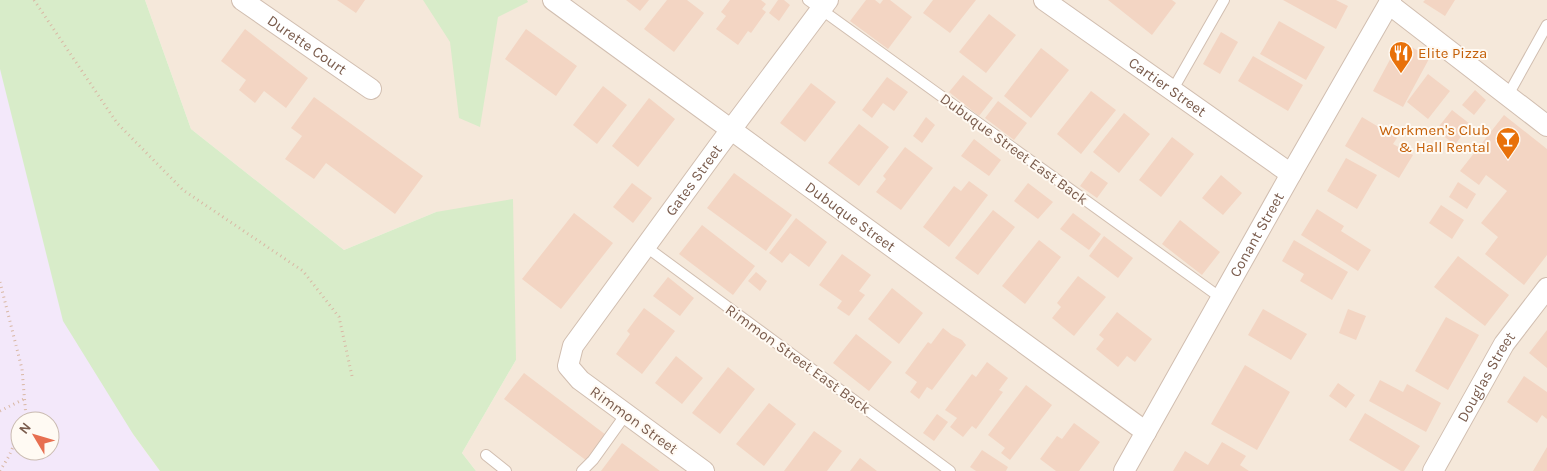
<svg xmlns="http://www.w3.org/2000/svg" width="1547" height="471" viewBox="0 0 1547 471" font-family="Karla,sans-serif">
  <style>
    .residential { fill: #f5e8da }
    .education { fill: #f3e8fa; fill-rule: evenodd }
    .green { fill: #d8ecc9 }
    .building { fill: #f3d5c3 }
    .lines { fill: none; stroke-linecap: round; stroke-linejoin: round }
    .service-casing { stroke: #d1beb0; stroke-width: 12 }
    .minor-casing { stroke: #d1beb0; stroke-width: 22 }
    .path { stroke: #d9b8a5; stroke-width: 3; stroke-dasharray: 1 4; stroke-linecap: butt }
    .service { stroke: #fff; stroke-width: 10 }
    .minor { stroke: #fff; stroke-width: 20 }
    .labels { text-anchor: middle; stroke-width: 4; stroke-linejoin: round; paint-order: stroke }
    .street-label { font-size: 15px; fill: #7a5c4d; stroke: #fffaf3 }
    .food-label { font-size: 15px; fill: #c56008; stroke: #fffaf3; text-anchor: start }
  </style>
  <rect width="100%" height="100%" fill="#fdf6ec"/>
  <!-- residential -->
  <path class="residential" d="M145,0h1402v471h-1071l-14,-18 54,-93 -80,-148 -92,38 -153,-121z"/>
  <!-- education -->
  <path class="education" d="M0,64l133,370 27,37h-160zM20,421h30v30h-30z"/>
  <!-- green -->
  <path class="green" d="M0,0h145l46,129 153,121 92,-38 77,-13 3,161 -54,93 14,18h-316l-27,-37 -70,-113 -63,-252z
    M423,0h104l1,2 -30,15 -18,110 -21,-9 -9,-76z"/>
  <!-- building -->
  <path class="building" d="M337,0h28l-9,13z
    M626,0h23l-9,11z
    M667,0h20l17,13 -30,39 -30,-23z
    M730,0h31l5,4 -4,5 4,3 -15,21 -3,-2 -10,14 -22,-16 10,-13 -5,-4z
    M778,0h6l6,5 -11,16 -10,-8z
    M866,0h9l5,4 3,-4h7l22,17 -24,32 -38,-28z
    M933,0h43l-26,33 -27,-20z
    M1108,0h64l4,3 -24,32z
    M1283,0h53l12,6 -12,23z
    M1425,0h30l-10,16 -22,-14z
    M989,14l27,21 -30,38 -27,-21z
    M1279,21l46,26 -19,33 -46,-26z
    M245,29l63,49 -22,30 -22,-17 -9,12 -16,-13 7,-10 -25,-19z
    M526,29l51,37 -21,30 -51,-37z
    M1221,32l17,10 -18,32 -17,-10z
    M1400,41l30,16 -27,50 -30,-16z
    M1041,48l28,22 -38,48 -27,-22z
    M1253,56l50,29 -15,26 -50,-30z
    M1428,74l22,17 -22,28 -21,-17z
    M963,75l30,23 -14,18 -30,-24z
    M887,77l21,15 -14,19 -11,-8 -11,15 -10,-8z
    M811,83l25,19 -31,40 -25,-19z
    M603,86l24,19 -30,39 -24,-19z
    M1475,90l11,10 -12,15 -12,-10z
    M1091,91l25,19 -35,44 -24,-20z
    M314,97l109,79 -28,38 -69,-51 -12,16 -29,-20 17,-23 -11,-8z
    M649,98l26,21 -37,48 -26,-21z
    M998,101l29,22 -13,17 -29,-22z
    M1452,110l18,14 -15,21 -19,-15z
    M1124,113l26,21 -31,39 -26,-21z
    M1504,115l43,34v106l-23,30 -39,-31 13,-17 -17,-14 26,-32 -21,-16 -7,10 -19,-14z
    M926,117l9,8 -13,18 -9,-7z
    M1362,117l35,21 -4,6 20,11 -14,23 -54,-32z
    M859,124l30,23 -30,39 -31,-23z
    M1172,137l22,17 -33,43 -22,-17z
    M974,139l27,21 -12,16 -28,-20z
    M905,147l28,21 -32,42 -25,-18 10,-13 -3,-3z
    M1346,158l31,17 -20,34 -30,-18z
    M1091,171l17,12 -11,15 -17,-12z
    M734,173l58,42 -26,36 -59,-43z
    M1221,175l21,18 -19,22 -21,-17z
    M969,181l19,14 -39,52 -26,-20 31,-41 7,5z
    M1458,182l18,12 -9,15 -18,-12z
    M632,183l20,15 -19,25 -20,-16z
    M1028,183l25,19 -15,17 -24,-18z
    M1441,205l23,15 -12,19 -23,-16z
    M1317,209l27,17 -3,5 30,19 -13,21 -57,-36z
    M993,210l22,17 -37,48 -23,-17z
    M574,213l39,30 -52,66 -39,-30z
    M1073,213l28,21 -12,16 -29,-21z
    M796,218l31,24 -18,25 -19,-14 -8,10 -13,-10z
    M1180,220l40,32 -18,23 -40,-31z
    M702,225l53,41 -22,29 -54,-41z
    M1104,236l29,22 -15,20 -29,-22z
    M1039,240l22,17 -36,47 -23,-18z
    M1294,240l54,32 -16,28 -32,-19 4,-7 -22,-13z
    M842,254l29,21 -12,16 6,4 -16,21 -12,-8 5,-7 -23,-16z
    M1458,256l51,39 -24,31 -51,-39z
    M756,272l11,9 -7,10 -12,-10z
    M1078,276l28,21 -32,39 -22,-18 9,-11 -4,-4z
    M668,277l26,21 -14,18 -27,-20z
    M892,288l31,25 -24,31 -31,-25z
    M644,308l31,23 -33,43 -26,-20 14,-20 -3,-3z
    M1263,309l44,25 -16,26 -43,-25z
    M1348,309l18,7 -10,24 -17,-7z
    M1117,312l35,27 -17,23 -8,-6 -9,11 -22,-18 8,-10 -5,-4z
    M1446,317l33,18 -31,55 -33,-19z
    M943,328l9,7 10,5 4,5 -34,45 -5,-3 -8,12 -9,-7 7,-10 -12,-9 23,-31 3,2z
    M1547,330v38l-18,-15z
    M856,334l36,28 -23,29 -36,-28z
    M676,356l27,22 -21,26 -27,-21z
    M987,362l21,16 -9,12 4,2 -27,37 -4,-3 -9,11 -13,-10 7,-9 -12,-8 27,-36 4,3z
    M1245,365l45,27 -33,58 -46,-26z
    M728,367l27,22 -35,45 -28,-21z
    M524,373l82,62 -19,26 -83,-62z
    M1524,376l23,16v27l-5,-4 -5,8 -30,-21z
    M1380,380l23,12 4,-8 34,19 -15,29 -57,-31z
    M1338,383l17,12 -9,13 -17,-12z
    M1026,385l26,20 -42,55 -9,-7 4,-5 -17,-13z
    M769,403l27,21 -32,42 -28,-22z
    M1365,413l55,33 -16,25h-3l-52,-31z
    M937,414l11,8 -14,19 -11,-8z
    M1074,423l26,19 -21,29h-23l-16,-12 17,-23 5,3z
    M814,431l28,20 -15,20h-43z
    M1222,442l24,14 -6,9 9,6h-76l12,-20 23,14z
    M622,443l38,28h-59z
    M1547,447v24h-14z
    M982,450l26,17 -2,4h-30l-6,-4z
    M860,458l17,13h-27z"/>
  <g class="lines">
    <!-- service casing -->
    <g class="service-casing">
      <path id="service" d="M808,0l413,298
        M1172,91l52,-91
        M1508,95l39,-70
        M645,246l305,225
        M486,455l20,16
        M582,471l11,-11 33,-46"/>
    </g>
    <!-- minor casing -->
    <g class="minor-casing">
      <g id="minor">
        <path id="s1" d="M242,0l129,89"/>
        <path id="s2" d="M553,0l593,432"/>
        <path id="s3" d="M1044,0l247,174"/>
        <path d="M1389,4l158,122"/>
        <path id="s4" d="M704,471l-124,-91 -12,-14 5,-20 145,-199 110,-147"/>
        <path id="s5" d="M1124,471l167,-297 100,-174"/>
        <path id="s6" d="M1433,471l71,-127 43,-56"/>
      </g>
    </g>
    <!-- path -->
    <path class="path" d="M34,0l83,123 66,67 120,81 36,46 13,59
      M0,282l22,87 4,48 -2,4
      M0,411l24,-12
      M0,471l9,-15 11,-25"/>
    <!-- service -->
    <use href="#service" class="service"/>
    <!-- minor -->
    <use href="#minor" class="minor"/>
  </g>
  <!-- icons -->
  <defs>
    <g id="restaurant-pin" transform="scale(1.25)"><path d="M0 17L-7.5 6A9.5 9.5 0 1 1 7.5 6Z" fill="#e8710a" stroke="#fffaf3"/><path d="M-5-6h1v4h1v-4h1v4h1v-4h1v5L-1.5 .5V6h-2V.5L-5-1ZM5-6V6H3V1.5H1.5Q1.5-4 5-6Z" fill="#fff"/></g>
    <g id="bar-pin" transform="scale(1.25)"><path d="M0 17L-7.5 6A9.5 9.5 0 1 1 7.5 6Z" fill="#e8710a" stroke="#fffaf3"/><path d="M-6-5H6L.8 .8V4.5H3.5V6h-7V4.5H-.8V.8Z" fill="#fff"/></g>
  </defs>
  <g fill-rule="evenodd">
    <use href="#restaurant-pin" x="1401" y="53"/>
    <use href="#bar-pin" x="1508" y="139"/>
  </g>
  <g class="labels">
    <!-- street labels -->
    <g class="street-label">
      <text dy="5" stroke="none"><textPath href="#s1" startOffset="79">Durette Court</textPath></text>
      <text dy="5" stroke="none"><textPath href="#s3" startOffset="151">Cartier Street</textPath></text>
      <text transform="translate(1014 149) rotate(36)" y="5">Dubuque Street East Back</text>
      <text dy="5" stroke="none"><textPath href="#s4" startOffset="398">Gates Street</textPath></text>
      <text dy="5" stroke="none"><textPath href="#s2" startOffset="368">Dubuque Street</textPath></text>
      <text dy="5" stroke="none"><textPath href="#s5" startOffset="271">Conant Street</textPath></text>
      <text transform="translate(798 359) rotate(36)" y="5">Rimmon Street East Back</text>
      <text dy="5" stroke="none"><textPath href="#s6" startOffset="108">Douglas Street</textPath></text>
      <text transform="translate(634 420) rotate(36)" y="5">Rimmon Street</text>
    </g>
    <!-- food labels -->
    <g class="food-label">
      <text x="1418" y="58">Elite Pizza</text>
      <text x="1490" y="135" text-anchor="end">Workmen's Club<tspan x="1490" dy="17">&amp; Hall Rental</tspan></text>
    </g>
  </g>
  <!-- north arrow -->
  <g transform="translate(35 436) rotate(308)"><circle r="24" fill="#fffaf3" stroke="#cabbb1"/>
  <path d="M0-4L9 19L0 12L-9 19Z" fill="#e76f51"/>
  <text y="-8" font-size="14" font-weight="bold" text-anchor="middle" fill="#7a5c4d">N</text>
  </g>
</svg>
